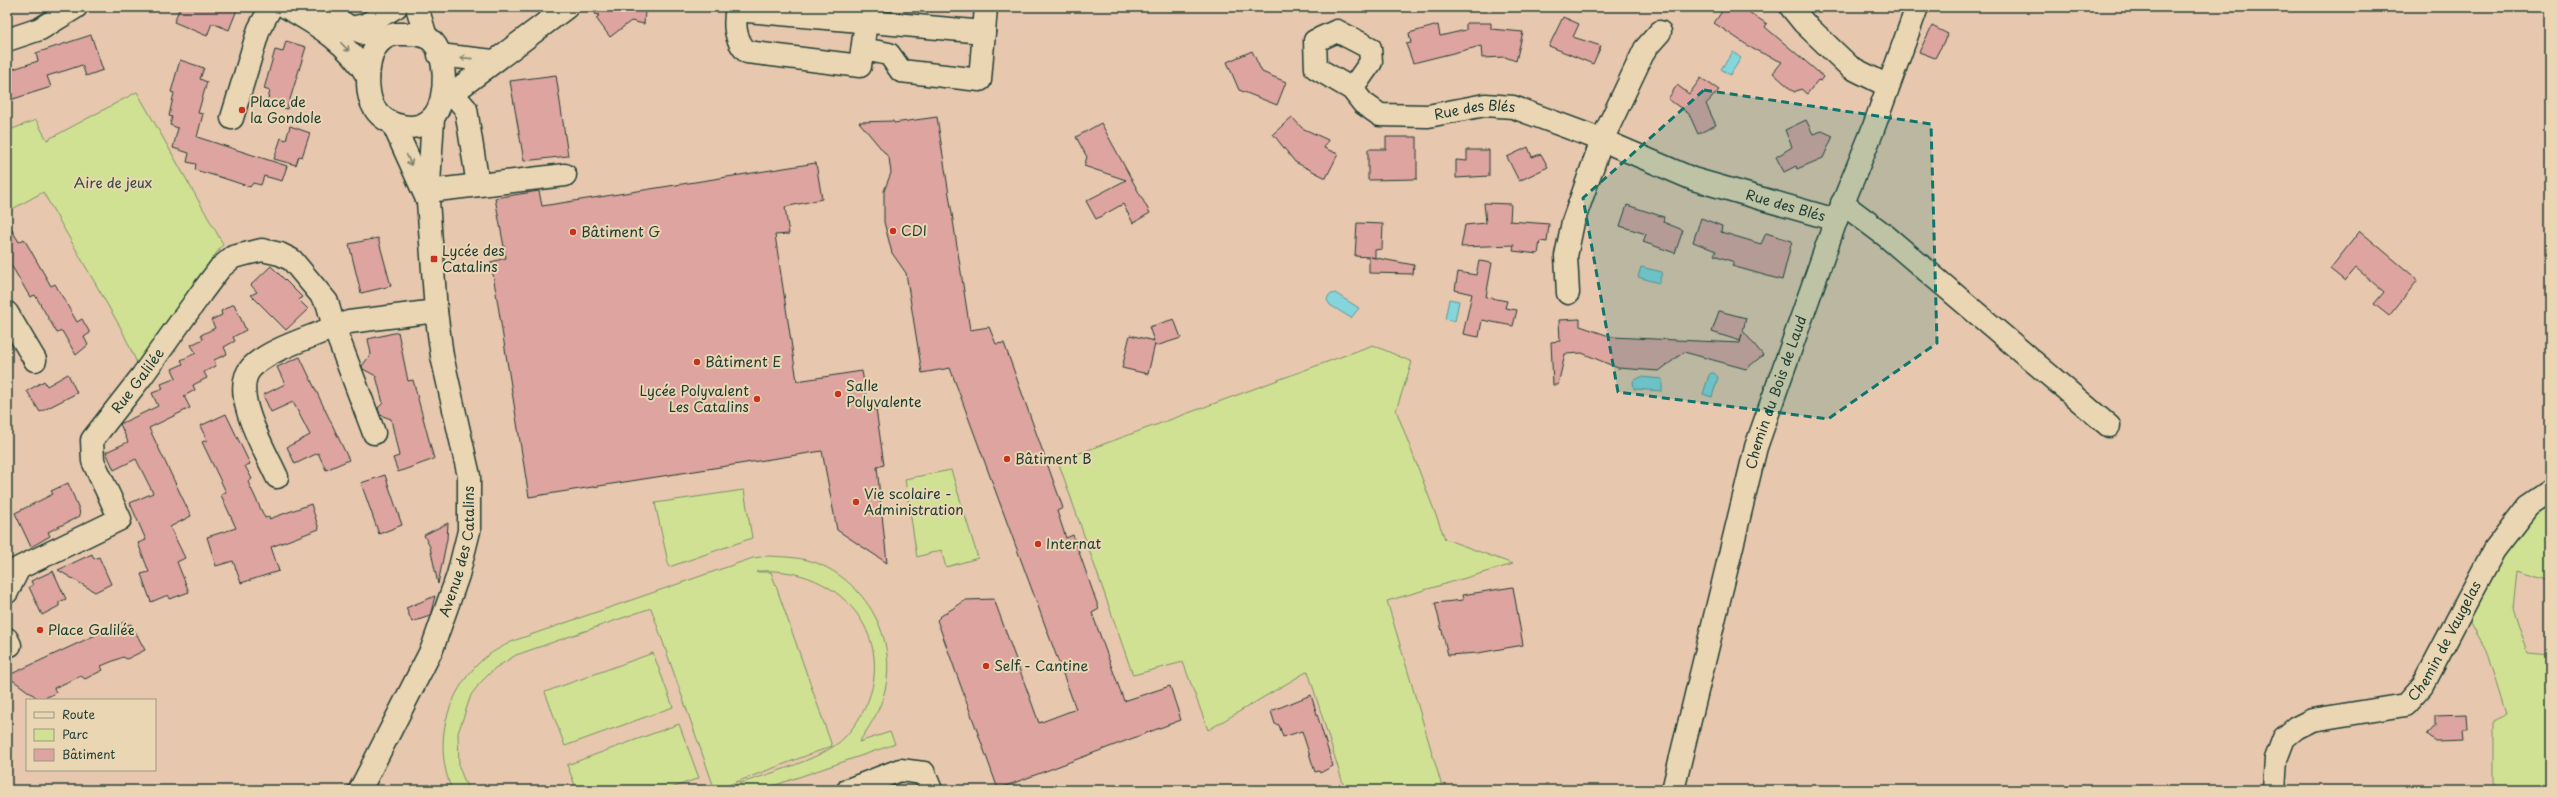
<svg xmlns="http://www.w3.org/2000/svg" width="2557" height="797" viewBox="0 0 2557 797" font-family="'Playpen Sans',sans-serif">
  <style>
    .green { fill: #d0e194; stroke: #788f64 }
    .water { fill: #84d5dc; stroke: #5c9899 }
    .building { fill: #dea49f; stroke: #1f3d34 }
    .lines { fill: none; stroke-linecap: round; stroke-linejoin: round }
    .minor-casing { stroke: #1f3d34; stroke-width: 25 }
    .minor { stroke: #ebd6b4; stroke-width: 22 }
    .oneway { stroke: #7b826e }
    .marked { fill: #0f766e; fill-opacity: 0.2; stroke: #0f766e; stroke-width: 3; stroke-dasharray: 8 5; stroke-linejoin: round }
    .poi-dot { fill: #c8321e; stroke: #ebd6b4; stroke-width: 1.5 }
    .labels { text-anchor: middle; stroke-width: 4; stroke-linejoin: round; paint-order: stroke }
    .poi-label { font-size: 14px; fill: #1f3d34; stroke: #ebd6b4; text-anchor: start }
    .street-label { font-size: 14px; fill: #1f3d34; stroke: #ebd6b4 }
    .park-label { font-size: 14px; fill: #314d3e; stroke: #ebd6b4 }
  </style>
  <rect width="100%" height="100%" fill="#e7c7ae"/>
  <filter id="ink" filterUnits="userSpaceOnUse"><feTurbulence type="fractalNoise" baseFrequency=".025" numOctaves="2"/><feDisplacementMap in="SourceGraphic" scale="8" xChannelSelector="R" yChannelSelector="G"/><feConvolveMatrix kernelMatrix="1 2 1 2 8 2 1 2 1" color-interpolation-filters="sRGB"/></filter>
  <g filter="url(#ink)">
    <!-- green -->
    <path class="green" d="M137,92l86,152 -86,119 -15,-33 -79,-138 -36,20v-81l29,-11 11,20z
      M1373,345l39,17 -16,48 49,129 68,25 -126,37 56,189h-98l-37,-119 -100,59 -25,-68 -50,13 -75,-214z
      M951,470l27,88 -32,9 -5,-17 -24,7 -12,-78z
      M744,490l8,48 -83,29 -14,-64z
      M2550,500v81l-33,-10 -4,37 15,45 22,2v135h-56v-69l12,-6 -20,-65 -16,-29 43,-84z
      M768,556c16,1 36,1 51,8 50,21 81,80 64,133 -5,17 -14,30 -24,45l31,-10 5,12 -134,46h-41c33,-12 103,-29 125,-53 68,-74 10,-172 -86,-166l-3,1h15l61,174 -117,44 -64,-182 -135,47 -21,13 -15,15 -9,12 -13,38 1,34 9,23h-16c-19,-45 -7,-94 28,-128 9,-9 22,-15 33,-21l240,-83z
      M653,653l20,54 -108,39 -20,-54z
      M679,724l20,54 -33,12h-89l-10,-25z"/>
    <!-- water -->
    <path class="water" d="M1733,52l8,6 -11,17 -9,-6z
      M1641,267l21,5 -3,11 -21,-6z
      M1335,293l24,15 -8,10 -21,-13 -3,-5 2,-5z
      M1449,299l10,2 -4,20 -10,-2z
      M1711,373h3l4,4 -6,20 -9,-3 6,-19z
      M1641,377l21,2v12l-28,-2 -1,-8z"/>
    <!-- building -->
    <path class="building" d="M174,7h64l-9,23 -17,-7 -5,13 -33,-14 5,-12z
      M596,7h55l-6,4 -1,13 -13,-3 -21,16 -14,-19 4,-3 -5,-1z
      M1725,7h16l26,17 -2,3 59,50 -3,4 -3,-1 -11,14 -6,-5 -7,3 -21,-19 9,-11 -29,-13 -39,-26z
      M1563,17l16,7 -6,13 28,9 -8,18 -44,-18z
      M1466,23h25v6l32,3 -7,29 -11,-4 -23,1 -1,-12 -68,17 -7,-19 5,-1 -2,-10 29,-8 2,11 26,-6z
      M1932,26l16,8 -13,24 -16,-6z
      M91,35l12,35 -17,6 -4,-11 -15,5 -20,6 4,11 -44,14v-30l31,-10 -2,-8z
      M286,41l20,6 -19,62 -20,-7 3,-11 -6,-2 11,-39 8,2z
      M1252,51l10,21 24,10 -9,23 -38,-15 -12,-28z
      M180,60l24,8 -4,11 7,3 -9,31 5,1 -6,23 90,29 -5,15 -18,-5 -3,9 -8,-2 -3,4 -27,-9 -28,-8 1,-6 -9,-2 2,-9 -16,-5 5,-20 -8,-3 2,-8 -3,-1 5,-23 -3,-1z
      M556,75l12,81 -44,5 -14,-80z
      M1701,78l18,12 -13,14 10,21 -18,9 -9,-20 -21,-15 9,-14 12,9z
      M937,117l33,213 19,-3 7,17 8,-1 59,165 -6,3 9,27 7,-3 26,74 -7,4 32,88 46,-15 11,34 -183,69 -61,-169 4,-4 25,-16 28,-1 45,124 37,-14 -126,-341 -28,5 -16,-100 -14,-20 -8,-31v-31l7,-18 -2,-15 -30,-36 34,-1 1,2z
      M1292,117l10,11 26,12 -4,8 14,6 -12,24 -31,-16 -22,-28z
      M1806,120l7,14 9,-3 11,5 -10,22 -26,11 -1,-3 -12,6 -8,-15 16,-10 -7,-17z
      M1101,123l49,90 -17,10 -10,-19 -27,15 -10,-18 40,-21 -42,-14 3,-9 -11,-20z
      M290,126l20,7 -8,24 -3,-1 -3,9 -22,-6 7,-21 5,2z
      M1386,137h31v42l-49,1v-31h18z
      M1528,147l4,10 9,-3 7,13 -29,14 -12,-24z
      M1467,150h22v26l-33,2v-18l11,1z
      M816,163l6,36 -37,8 4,27 -14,1 22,146 65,-10 7,39 7,-1 8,56 -7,2 10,96 -50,-33 -15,-79 -293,46 -38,-235 15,-4 -11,-60 44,-7 3,15z
      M1484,203l27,1 -1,17 39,3 -2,18 -7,-1 -2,13 -25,-3 1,-6 -53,2 4,-22 21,-2z
      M1627,205l37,12 -1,5 20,8 -8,23 -32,-11 3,-8 -26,-8z
      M1701,218l21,8 -1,6 40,12 5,-11 26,8 -10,39 -50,-14 2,-4 -20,-7 2,-4 -23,-9z
      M7,222l12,20 5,-3 27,47 4,-2 22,38 5,-3 8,14 -6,4 4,8 -12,10 -14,-24 -5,2 -22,-38 -5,2 -23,-39z
      M1357,223l26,1 -1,25 -7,1v8l-4,-1 43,8 -1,9 -44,-1v-16l-14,-1z
      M2360,231l58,49 -29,36 -15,-12 10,-12 -28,-24 -11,13 -15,-12z
      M378,238l13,48 -30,7 -12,-49z
      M1479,261l13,2 -6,34 21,4 -2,7 12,2 -4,16 -31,-6 -3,17 -16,-3 9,-40 -17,-4 3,-18 18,3z
      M271,266l31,31 -3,3 9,9 -22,21 -35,-35 6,-3 -6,-7z
      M234,304l12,26 -13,7 2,4 -11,6 3,7 -13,6 2,6 -12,6 3,6 -14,7 2,5 -11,6 6,12 -41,20 42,88 -21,11 15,31 -8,4 12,30 -19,7 -2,-4 -17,7 -10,-28 8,-2 -11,-29 8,-3 -16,-37 23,-10 -17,-34 -22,11 -8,-18 22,-10 -8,-18 38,-18 -6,-13 11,-4 -2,-5 15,-6 -4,-9 11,-5 -2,-4 15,-7 -5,-8 12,-6 -2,-4 14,-7 -4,-8 11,-5 -1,-4z
      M1719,311l27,7 -3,13 20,24 -17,14 -62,-17 -25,19 -41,-3 -36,-15 -17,1 -7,31h-5l-2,-43 9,-1 -1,-21 21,-1v7l32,11 128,6 2,-9 -2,7 -28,-9z
      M1174,319l7,19 -25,8 -1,-2 -7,30 -26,-6 8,-33 24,6 -5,-14z
      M398,332l10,49 5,-1 21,79 -36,13 -5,-14 6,-2 -8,-37 -11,-4 -2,-7 5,-5 -7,-27 -13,-7 -1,-3 9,-12 -3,-15z
      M300,357l49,103 -23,10 -8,-17 -23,11 -8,-17 23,-12 -17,-33 -22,10 -8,-17 22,-11 -8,-17z
      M68,374l9,19 -37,19 -13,-21 17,-10 3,5z
      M226,414l24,50 -5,2 7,13 -4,3 17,36 4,-1v2l42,-15 8,25 -48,18 8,24 -38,12 -8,-22 -17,5 -9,-29 29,-9 -15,-33 5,-3 -24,-50 5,-2 -7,-14z
      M385,475l17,50 -23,9 -18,-51z
      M68,483l11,26 1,7 -32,16 2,4 -19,11 -16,-34 38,-19 -2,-3z
      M448,523l-1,16 -9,45 -8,-37 -6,-12z
      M92,554l2,5 5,-2 12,27 -16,8 -37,-22z
      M53,571l13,28 -7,3v4l-17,9 -13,-28 4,-2 -2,-4z
      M1513,587l10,58 -45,8 -30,2 -13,-52 28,-3 -1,-5z
      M435,596l-5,20 -18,6 -6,-14z
      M126,621l2,4 3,-1 14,26 -18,9 -4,-2 -22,9 2,4 -18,9 -4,-3 -27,12 2,5 -16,7 -33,-24z
      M1311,695l22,71 -13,7 -1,-2 -4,1 -13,-41 -19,6 -4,-12 -4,-1 -4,-13z
      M2466,714l1,16h-5l1,11 -27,1 -9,-7 8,-9v-11z"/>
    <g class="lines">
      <!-- minor casing -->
      <g class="minor-casing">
        <g id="minor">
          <path d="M286,7c31,17 64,38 82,70"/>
          <path d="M320,7l31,21 31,12"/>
          <path d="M417,7l9,30"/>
          <path d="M737,7c-3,17 -3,32 10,45l113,14 8,-59"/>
          <path d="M1791,7l13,16 46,44 38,19"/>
          <path d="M736,10l248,22"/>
          <path d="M351,28l14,-3 31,-18"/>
          <path d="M396,34c10,0 21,-1 30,3 23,10 22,64 7,80 -16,18 -47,9 -58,-8 -11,-16 -9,-56 7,-69 3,-3 10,-5 14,-6z"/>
          <path d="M7,40l33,-11 36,-22"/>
          <path d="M863,49l26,5 12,17 79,9 6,-73"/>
          <path d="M439,55l54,6"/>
          <path id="s1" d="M1352,89l19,-27 -1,-14 -33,-17 -22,10 1,27 36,21 11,14 17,12 48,1 57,-11 28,2 89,33 91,39 143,41"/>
          <path d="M452,93l14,16 12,76"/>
          <path d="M442,101l125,-94"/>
          <path d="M232,118l27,-89 12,-22"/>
          <path d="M393,124l34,75"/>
          <path d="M428,191l137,-16"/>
          <path d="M1842,203l44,33 223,190"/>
          <path d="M1568,293l-2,-37 7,-34 29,-82 43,-91 15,-17"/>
          <path d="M7,313l28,47"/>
          <path d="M277,477c-11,-25 -48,-85 -26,-109 18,-19 59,-30 83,-41l40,106"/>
          <path id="s2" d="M7,592l12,-24 101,-49 -27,-58 -1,-21 50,-64 60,-84 18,-24 13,-11 29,-7 18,4 12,6 35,42 7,25 15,-5 87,-11"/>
          <path d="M7,639l3,6"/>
          <path id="s3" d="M360,790l72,-141 26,-74 11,-44v-55l-27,-120 -6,-45 -8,-110 5,-83"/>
          <path d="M848,790l52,-20 24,3 7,17"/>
          <path id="s4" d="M1673,790l83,-343 80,-227 36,-88 45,-125"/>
          <path id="s5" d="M2274,790l2,-31 8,-21 12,-10 16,-8 93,-15 18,-20 71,-135 34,-44 22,-15"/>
        </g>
      </g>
      <!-- minor -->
      <use href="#minor" class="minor"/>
    </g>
    <!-- one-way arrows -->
    <defs><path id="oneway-shaft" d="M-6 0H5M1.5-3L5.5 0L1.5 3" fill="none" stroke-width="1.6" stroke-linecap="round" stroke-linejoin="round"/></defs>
    <g class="oneway">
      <use href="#oneway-shaft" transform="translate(345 47) rotate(46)"/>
      <use href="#oneway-shaft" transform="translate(466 58) rotate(-174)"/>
      <use href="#oneway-shaft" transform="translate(409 160) rotate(66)"/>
    </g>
  </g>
  <!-- marked area -->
  <path class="marked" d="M1704,90l227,34 6,219 -109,76 -210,-27 -35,-194z"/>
  <!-- markers -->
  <g class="poi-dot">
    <circle cx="242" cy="110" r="4"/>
    <circle cx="893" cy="231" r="4"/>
    <circle cx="573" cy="232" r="4"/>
    <rect x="430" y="255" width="8" height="8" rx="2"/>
    <circle cx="697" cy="362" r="4"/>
    <circle cx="838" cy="394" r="4"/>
    <circle cx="757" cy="399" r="4"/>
    <circle cx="1007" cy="459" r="4"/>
    <circle cx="856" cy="502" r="4"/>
    <circle cx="1038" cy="544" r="4"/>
    <circle cx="40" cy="630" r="4"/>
    <circle cx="986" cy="666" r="4"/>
  </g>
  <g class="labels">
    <!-- poi labels -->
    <g class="poi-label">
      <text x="250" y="107">Place de<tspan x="250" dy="16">la Gondole</tspan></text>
      <text x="901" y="236">CDI</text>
      <text x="581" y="237">Bâtiment G</text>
      <text x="442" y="256">Lycée des<tspan x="442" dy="16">Catalins</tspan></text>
      <text x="705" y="367">Bâtiment E</text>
      <text x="846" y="391">Salle<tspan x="846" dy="16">Polyvalente</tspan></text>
      <text x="749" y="396" text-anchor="end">Lycée Polyvalent<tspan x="749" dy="16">Les Catalins</tspan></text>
      <text x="1015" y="464">Bâtiment B</text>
      <text x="864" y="499">Vie scolaire -<tspan x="864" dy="16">Administration</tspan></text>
      <text x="1046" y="549">Internat</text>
      <text x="48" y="635">Place Galilée</text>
      <text x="994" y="671">Self - Cantine</text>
    </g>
    <!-- street labels -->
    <g class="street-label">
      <text dy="5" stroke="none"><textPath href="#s1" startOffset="311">Rue des Blés</textPath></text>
      <text dy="5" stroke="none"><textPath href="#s1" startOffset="640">Rue des Blés</textPath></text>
      <text dy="5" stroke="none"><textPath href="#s2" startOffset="299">Rue Galilée</textPath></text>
      <text dy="5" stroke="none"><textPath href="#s4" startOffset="411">Chemin du Bois de Laud</textPath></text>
      <text dy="5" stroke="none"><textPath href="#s3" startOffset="260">Avenue des Catalins</textPath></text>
      <text dy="5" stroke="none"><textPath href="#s5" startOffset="257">Chemin de Vaugelas</textPath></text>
    </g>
    <!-- park labels -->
    <g class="park-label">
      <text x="113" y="188">Aire de jeux</text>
    </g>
  </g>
  <!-- margin -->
  <rect width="2557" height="797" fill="none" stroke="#ebd6b4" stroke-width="24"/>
  <rect x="12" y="12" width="2533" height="773" fill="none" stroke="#1f3d34" stroke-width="1.5" filter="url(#ink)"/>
  <!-- legend -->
  <rect x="26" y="699" width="130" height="72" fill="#ebd6b4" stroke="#999981"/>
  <rect x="34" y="712" width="20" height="6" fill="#ebd6b4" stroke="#999981"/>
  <text x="62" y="719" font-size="12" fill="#1f3d34">Route</text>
  <rect x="34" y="729" width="20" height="12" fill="#d0e194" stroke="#999981"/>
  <text x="62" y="739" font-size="12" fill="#1f3d34">Parc</text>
  <rect x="34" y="749" width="20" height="12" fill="#dea49f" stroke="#999981"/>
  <text x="62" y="759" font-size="12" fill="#1f3d34">Bâtiment</text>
</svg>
